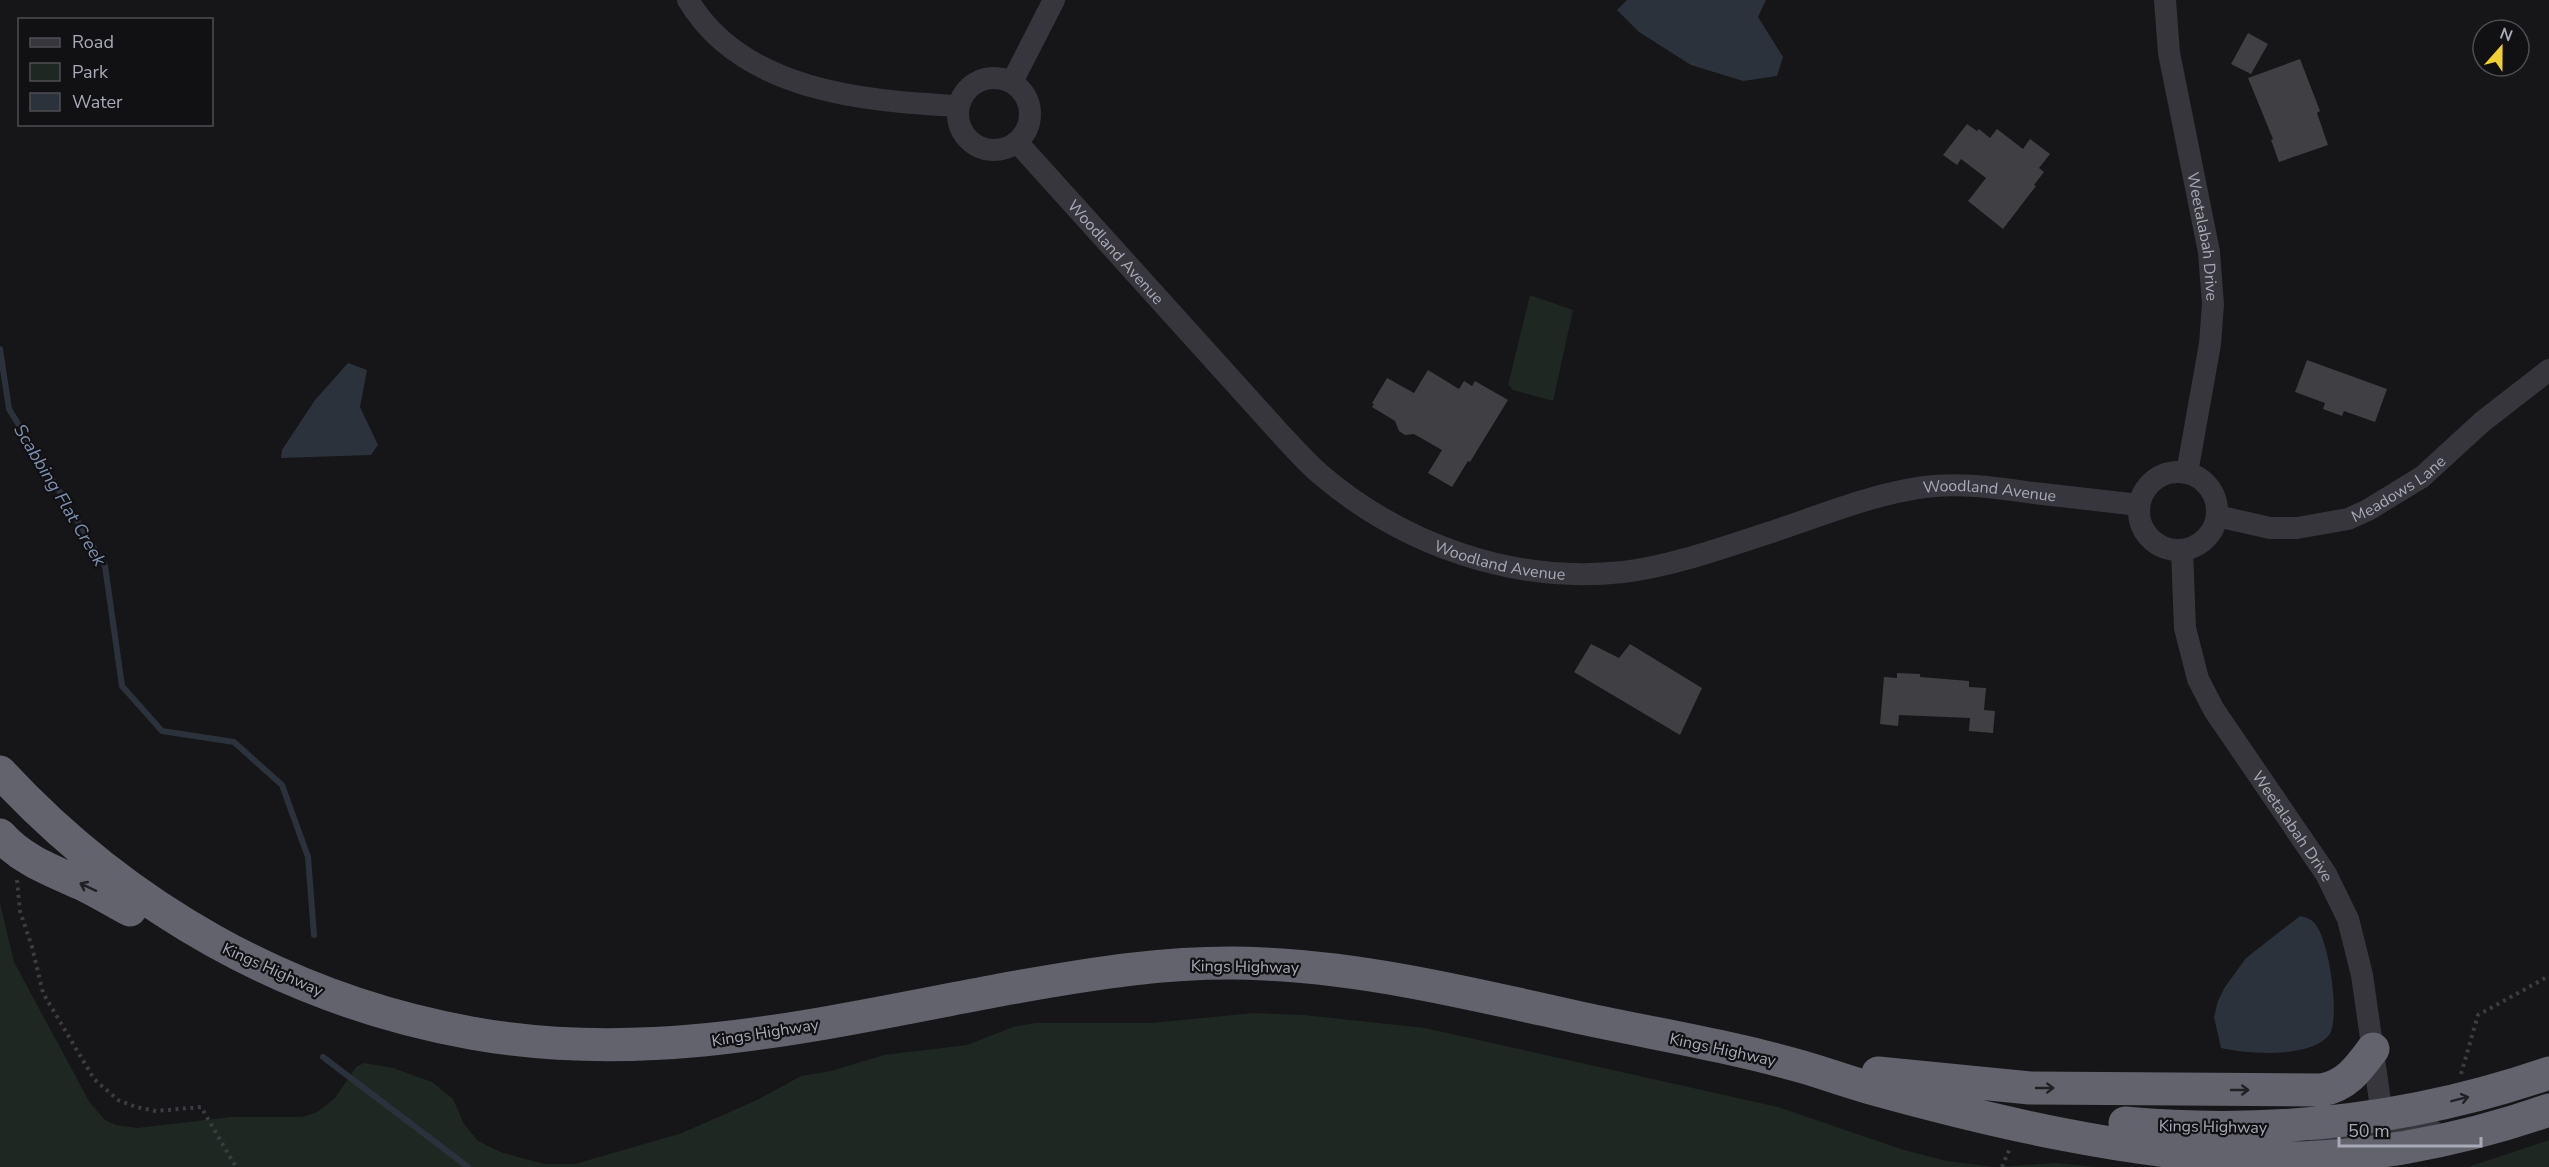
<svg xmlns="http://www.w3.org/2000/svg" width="2549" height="1167" font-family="'Nunito Sans',sans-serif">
<rect width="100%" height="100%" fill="#161517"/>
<path fill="#1f2722" d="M1530,295L1573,310L1553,401L1513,390L1508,385Z
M0,903L14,962L90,1103L105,1120L116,1125L137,1128L231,1117H302L317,1112L335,1098L356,1067L364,1063L393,1068L432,1082L453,1099L464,1124L478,1141L503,1153L545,1164H575L682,1133L757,1100L801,1076L831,1071L884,1055L967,1045L1013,1027L1035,1023H1151L1254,1013L1304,1015L1425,1028L1778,1107L1904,1150L1947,1161L1994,1167L2056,1163L2098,1167H0Z
M2549,1140V1167H2468Z"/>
<path fill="#2c323b" d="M1627,0H1766L1758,17L1783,57L1777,76L1743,81L1691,65L1639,32L1617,10Z
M348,363L367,370L360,407L378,445L371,455L281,458L282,450L315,400Z
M2300,916C2306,917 2312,919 2316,925C2329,942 2340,1014 2330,1034C2311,1059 2249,1054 2221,1048L2214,1017L2218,1001L2225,987L2246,958Z"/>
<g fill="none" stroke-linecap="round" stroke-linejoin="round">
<path stroke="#2c323b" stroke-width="6" d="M0,349L9,409L105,566L122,686L162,731L234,742L282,785L308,857L314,935
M323,1057L468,1167"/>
</g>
<path fill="#403f44" d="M2248,33L2268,44L2251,74L2231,64Z
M2300,59L2320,111L2317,113L2328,145L2279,162L2271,140L2273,139L2248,78Z
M1967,124L1977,131L1979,129L1990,138L1997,129L2023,149L2030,139L2050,154L2039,168L2044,172L2034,185L2036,186L2003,229L1968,201L1986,178L1961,159L1957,165L1943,155Z
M2307,360L2387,389L2375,422L2344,411L2342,416L2323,409L2325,403L2295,392Z
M1428,370L1459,389L1464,381L1472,386L1475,381L1508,400L1470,462L1468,461L1452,487L1428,473L1442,450L1414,434L1405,435L1399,431L1395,421L1372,407L1374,404L1372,403L1387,378L1414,393Z
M1591,644L1619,658L1630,644L1702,688L1680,735L1574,672Z
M1897,673L1920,674V677L1969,681V687L1986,688L1984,710L1995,711L1993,733L1969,731L1970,718L1899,715L1898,726L1880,724L1884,677L1897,678Z"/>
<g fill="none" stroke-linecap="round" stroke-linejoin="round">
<path stroke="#3c3d43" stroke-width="4" stroke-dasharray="3 4.5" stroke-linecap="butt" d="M17,880L20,911L32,947L43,993L94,1079L118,1100L136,1107L156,1111L201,1107L236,1167
M2461,1074L2478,1015L2549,976
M2002,1167L2010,1148"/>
<g stroke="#36363c" stroke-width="22">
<path d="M688,0C742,91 863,101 958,106"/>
<path id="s1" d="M2165,0L2169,53L2209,252L2213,304L2210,344L2187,473"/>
<circle cx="994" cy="114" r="36"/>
<path d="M1012,82L1054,0"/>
<path id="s2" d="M1017,142L1278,431C1292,446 1305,461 1320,474C1403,545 1514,584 1623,572C1671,566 1719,549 1765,534C1818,517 1868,495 1924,487C1960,482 1998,488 2034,493C2069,497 2104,501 2139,505"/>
<circle cx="2178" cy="511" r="39"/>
<path id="s3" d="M2217,516L2270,528H2297L2348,519L2368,510L2422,477L2482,422L2549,370"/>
<path id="s4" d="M2182,550L2185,628L2198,679L2214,710L2326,874L2348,919L2362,975L2382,1115C2398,1131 2411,1134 2433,1131"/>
<path d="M2320,1143C2345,1140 2365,1136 2381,1116"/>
</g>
<path stroke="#62636d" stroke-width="33" d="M0,772C126,908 288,1000 471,1033C653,1066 822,1023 1000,990C1088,974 1176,959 1265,964C1372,969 1477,995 1581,1018C1655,1034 1730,1046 1803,1067C1824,1073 1845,1081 1867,1087C1989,1121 2133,1155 2260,1158C2357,1161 2458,1142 2549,1110
M0,835C23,861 53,871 84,885C100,893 115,902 130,910
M1878,1073L2030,1088L2322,1090C2347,1085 2358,1069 2373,1049
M2125,1123C2269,1136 2413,1120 2549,1073"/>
</g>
<defs><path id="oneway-shaft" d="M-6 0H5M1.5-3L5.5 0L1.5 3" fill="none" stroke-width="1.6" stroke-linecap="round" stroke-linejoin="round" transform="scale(1.5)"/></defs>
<g stroke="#212124">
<use href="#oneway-shaft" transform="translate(88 887) rotate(-155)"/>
<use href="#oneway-shaft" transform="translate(2045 1088)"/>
<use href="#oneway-shaft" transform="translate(2240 1090)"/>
<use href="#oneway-shaft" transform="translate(2460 1099) rotate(-14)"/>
</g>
<g text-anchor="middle" stroke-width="4.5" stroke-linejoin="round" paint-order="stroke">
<g font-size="16" fill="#a7aab7" stroke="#111012">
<text dy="6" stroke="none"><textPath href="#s1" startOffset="240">Weetalabah Drive</textPath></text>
<text dy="6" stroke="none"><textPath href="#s2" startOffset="148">Woodland Avenue</textPath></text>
<text dy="6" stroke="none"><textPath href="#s3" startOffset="192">Meadows Lane</textPath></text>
<text dy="6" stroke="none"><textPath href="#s2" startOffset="1156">Woodland Avenue</textPath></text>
<text dy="6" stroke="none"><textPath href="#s2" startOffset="652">Woodland Avenue</textPath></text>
<text dy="6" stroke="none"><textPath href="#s4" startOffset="306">Weetalabah Drive</textPath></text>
<text transform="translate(1245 966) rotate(1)" y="6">Kings Highway</text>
<text transform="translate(273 969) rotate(24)" y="6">Kings Highway</text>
<text transform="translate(765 1032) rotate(-9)" y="6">Kings Highway</text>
<text transform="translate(1723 1049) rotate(12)" y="6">Kings Highway</text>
<text transform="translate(2213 1126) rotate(1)" y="6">Kings Highway</text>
</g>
<g font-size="18" font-style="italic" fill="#7f91b2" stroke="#111012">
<text transform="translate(60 495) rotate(59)" y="6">Scabbing Flat Creek</text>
</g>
</g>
<rect x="18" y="18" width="195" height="108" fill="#111012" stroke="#4d4e54" stroke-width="1.5"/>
<rect x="30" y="38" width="30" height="9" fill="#36363c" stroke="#4d4e54" stroke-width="1.5"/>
<text x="72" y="48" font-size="18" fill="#a7aab7">Road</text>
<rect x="30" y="63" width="30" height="18" fill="#1f2722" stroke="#4d4e54" stroke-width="1.5"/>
<text x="72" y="78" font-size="18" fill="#a7aab7">Park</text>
<rect x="30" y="93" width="30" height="18" fill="#2c323b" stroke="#4d4e54" stroke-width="1.5"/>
<text x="72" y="108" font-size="18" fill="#a7aab7">Water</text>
<g transform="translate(2501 48) rotate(21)"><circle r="28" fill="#111012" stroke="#4d4e54" stroke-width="1.5"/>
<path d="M0-4.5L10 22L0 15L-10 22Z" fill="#f0d134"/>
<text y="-9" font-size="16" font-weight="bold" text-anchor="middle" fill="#a7aab7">N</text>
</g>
<path d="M2339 1137v9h142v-9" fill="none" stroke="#a7aab7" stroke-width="3"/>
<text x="2348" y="1137" font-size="18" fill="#a7aab7" stroke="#111012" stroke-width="4.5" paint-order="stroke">50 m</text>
</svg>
